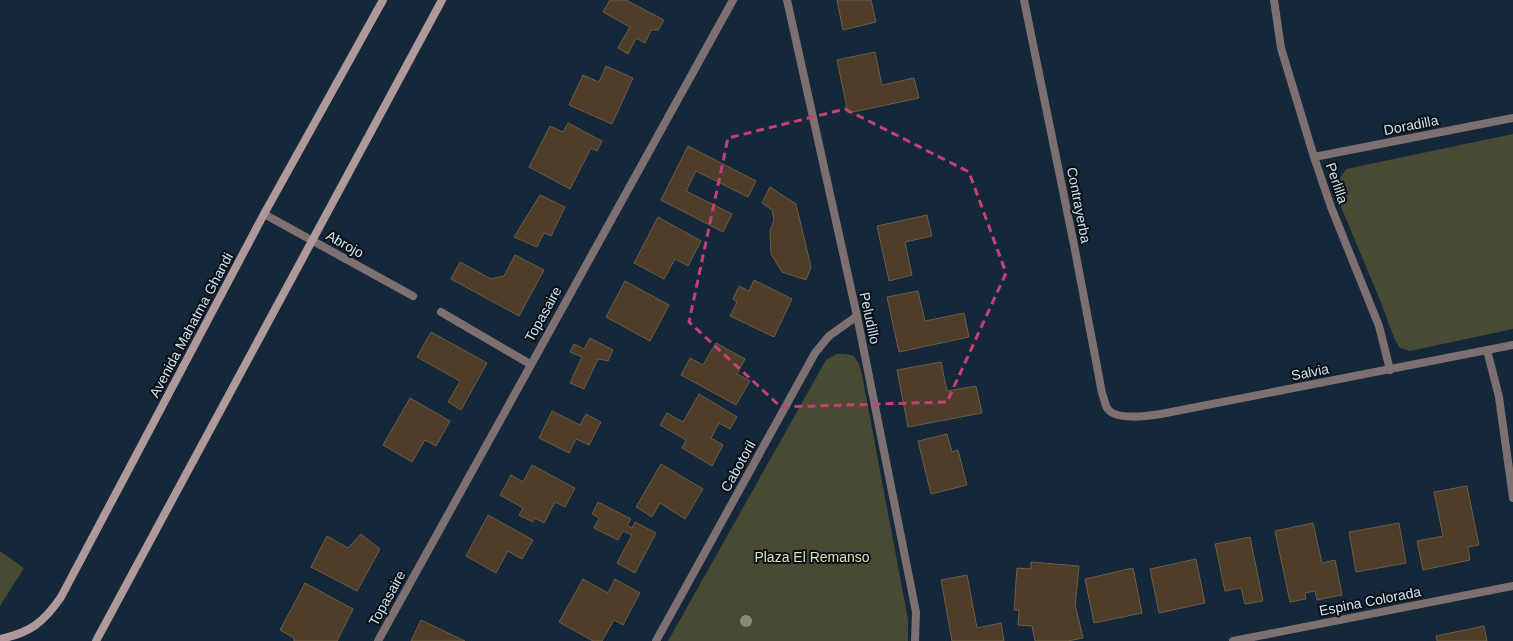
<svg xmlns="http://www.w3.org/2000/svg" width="1513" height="641" font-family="Arial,sans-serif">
<rect width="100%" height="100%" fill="#142839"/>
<path fill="#494a33" d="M1513,134V329L1410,351L1400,348L1395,340L1380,300L1341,207L1336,184L1346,169Z
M836,354H845L854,356L859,364L862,375L908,619V641H668L826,360Z
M0,551L24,568L0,606Z"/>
<path fill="#4e3d28" stroke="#6e5c46" d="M610,0H626L664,20L658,30H651L645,43L636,38L628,54L618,48L630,27L603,12Z
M837,0H871L876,22L843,30Z
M875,52L882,85L914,78L919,98L848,113L837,60Z
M606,66L633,78L612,124L569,105L583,75L599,82Z
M568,123L602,141L597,151L591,148L570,189L529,167L550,126L563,132Z
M688,146L756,181L748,197L696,171L686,191L732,214L723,232L661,200Z
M770,187L796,204L811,267L806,280L782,272L771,254L770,231L774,220L772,210L762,203Z
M540,195L565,207L551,236L544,233L537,247L514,237Z
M927,215L932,236L905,242L912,275L889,281L877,226Z
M658,217L701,241L688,266L675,259L664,279L634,263Z
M515,255L544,270L519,316L451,279L460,262L491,279L504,276Z
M754,280L792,299L774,337L730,316L737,302L733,299L739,286L749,291Z
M625,281L669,305L650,341L606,317Z
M918,291L925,321L964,313L969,337L899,352L887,297Z
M431,332L487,363L461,410L448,402L460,381L417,357Z
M590,338L613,350L608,361L598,359L584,389L570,383L582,357L570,352L574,344L584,349Z
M716,343L745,359L737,374L750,381L736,405L681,375L690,358L703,365Z
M941,362L947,391L976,386L982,413L908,427L897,370Z
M699,394L737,417L730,429L719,423L711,438L723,445L712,466L682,448L686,440L660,425L667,413L683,422Z
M410,398L450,421L436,446L425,440L412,462L383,445Z
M552,411L580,425L586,414L601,422L589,445L576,439L569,453L539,438Z
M947,434L952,452L958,450L967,485L931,494L918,441Z
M661,464L703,489L685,519L660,503L652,517L636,507Z
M532,465L575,488L565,507L555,502L544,523L535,518L533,522L519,515L523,508L500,495L511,475L523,482Z
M1467,486L1479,545L1468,547L1470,560L1423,570L1417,541L1443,536L1434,492Z
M598,502L631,519L627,525L632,528L635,522L656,533L635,573L617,563L632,535L623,531L618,540L594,528L599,518L592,514Z
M488,515L533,540L522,559L508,551L496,573L466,556Z
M1313,523L1322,563L1335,560L1342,595L1317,600L1315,591L1305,593L1306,599L1290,602L1275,531Z
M1399,523L1406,563L1356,572L1349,532Z
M361,534L380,549L357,591L311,567L327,536L348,548Z
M1250,537L1263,601L1245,604L1241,588L1225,591L1215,544Z
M1196,559L1205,603L1159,613L1150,569Z
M1031,562L1079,566L1075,608H1076L1083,638L1068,641H1035L1032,626L1018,625L1019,610H1014L1017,568L1031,569Z
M1133,568L1142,613L1094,623L1085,579Z
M967,575L977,628L1001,623L1004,641H952L941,580Z
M583,579L608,593L615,579L640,593L623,625L614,620L602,641H593L559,622Z
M305,583L353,609L337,641H294V638L280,630Z
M421,620L465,641H411Z
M1484,626L1487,641H1437L1436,636Z"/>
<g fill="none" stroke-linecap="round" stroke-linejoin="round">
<path stroke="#7e6f70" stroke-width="8" d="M787,0L857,316L916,612L915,641
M1024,0L1074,245L1102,393C1104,398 1105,404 1107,408C1115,421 1148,416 1161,414L1513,345
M1274,0L1281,48L1314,157L1331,207L1379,326L1390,370
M1314,157L1513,118
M264,214L413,296
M441,312L530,364
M1487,350L1499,397L1513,498
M378,641L733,0
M656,641L815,353L829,336L857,316
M1233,641L1513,586"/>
<path stroke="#b0999a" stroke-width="8" d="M0,639C30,633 44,622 61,597L264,214L383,0
M96,641L442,0"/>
</g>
<circle fill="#838e77" cx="746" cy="621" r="6"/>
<path fill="none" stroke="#c64078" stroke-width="3" stroke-dasharray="8 5" stroke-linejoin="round" d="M845,109L969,172L1006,273L947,402L781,407L689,322L728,138Z"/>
<g text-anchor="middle" stroke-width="4" stroke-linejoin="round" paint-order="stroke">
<g font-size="14" fill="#d4e0eb" stroke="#081018">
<text transform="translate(1411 125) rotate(-11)" y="5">Doradilla</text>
<text transform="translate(1337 183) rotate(71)" y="5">Perlilla</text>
<text transform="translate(1079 205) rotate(79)" y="5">Contrayerba</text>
<text transform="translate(345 244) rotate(29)" y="5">Abrojo</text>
<text transform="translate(543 314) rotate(-61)" y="5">Topasaire</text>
<text transform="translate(870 318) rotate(78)" y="5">Peludillo</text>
<text transform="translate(191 325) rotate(-62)" y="5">Avenida Mahatma Ghandi</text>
<text transform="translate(1310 372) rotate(-11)" y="5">Salvia</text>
<text transform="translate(738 466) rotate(-61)" y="5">Cabotoril</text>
<text transform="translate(387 598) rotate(-61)" y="5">Topasaire</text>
<text transform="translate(1370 601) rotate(-11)" y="5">Espina Colorada</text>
</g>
<g font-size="14" fill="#dee1aa" stroke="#081018">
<text x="812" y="562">Plaza El Remanso</text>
</g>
</g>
</svg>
